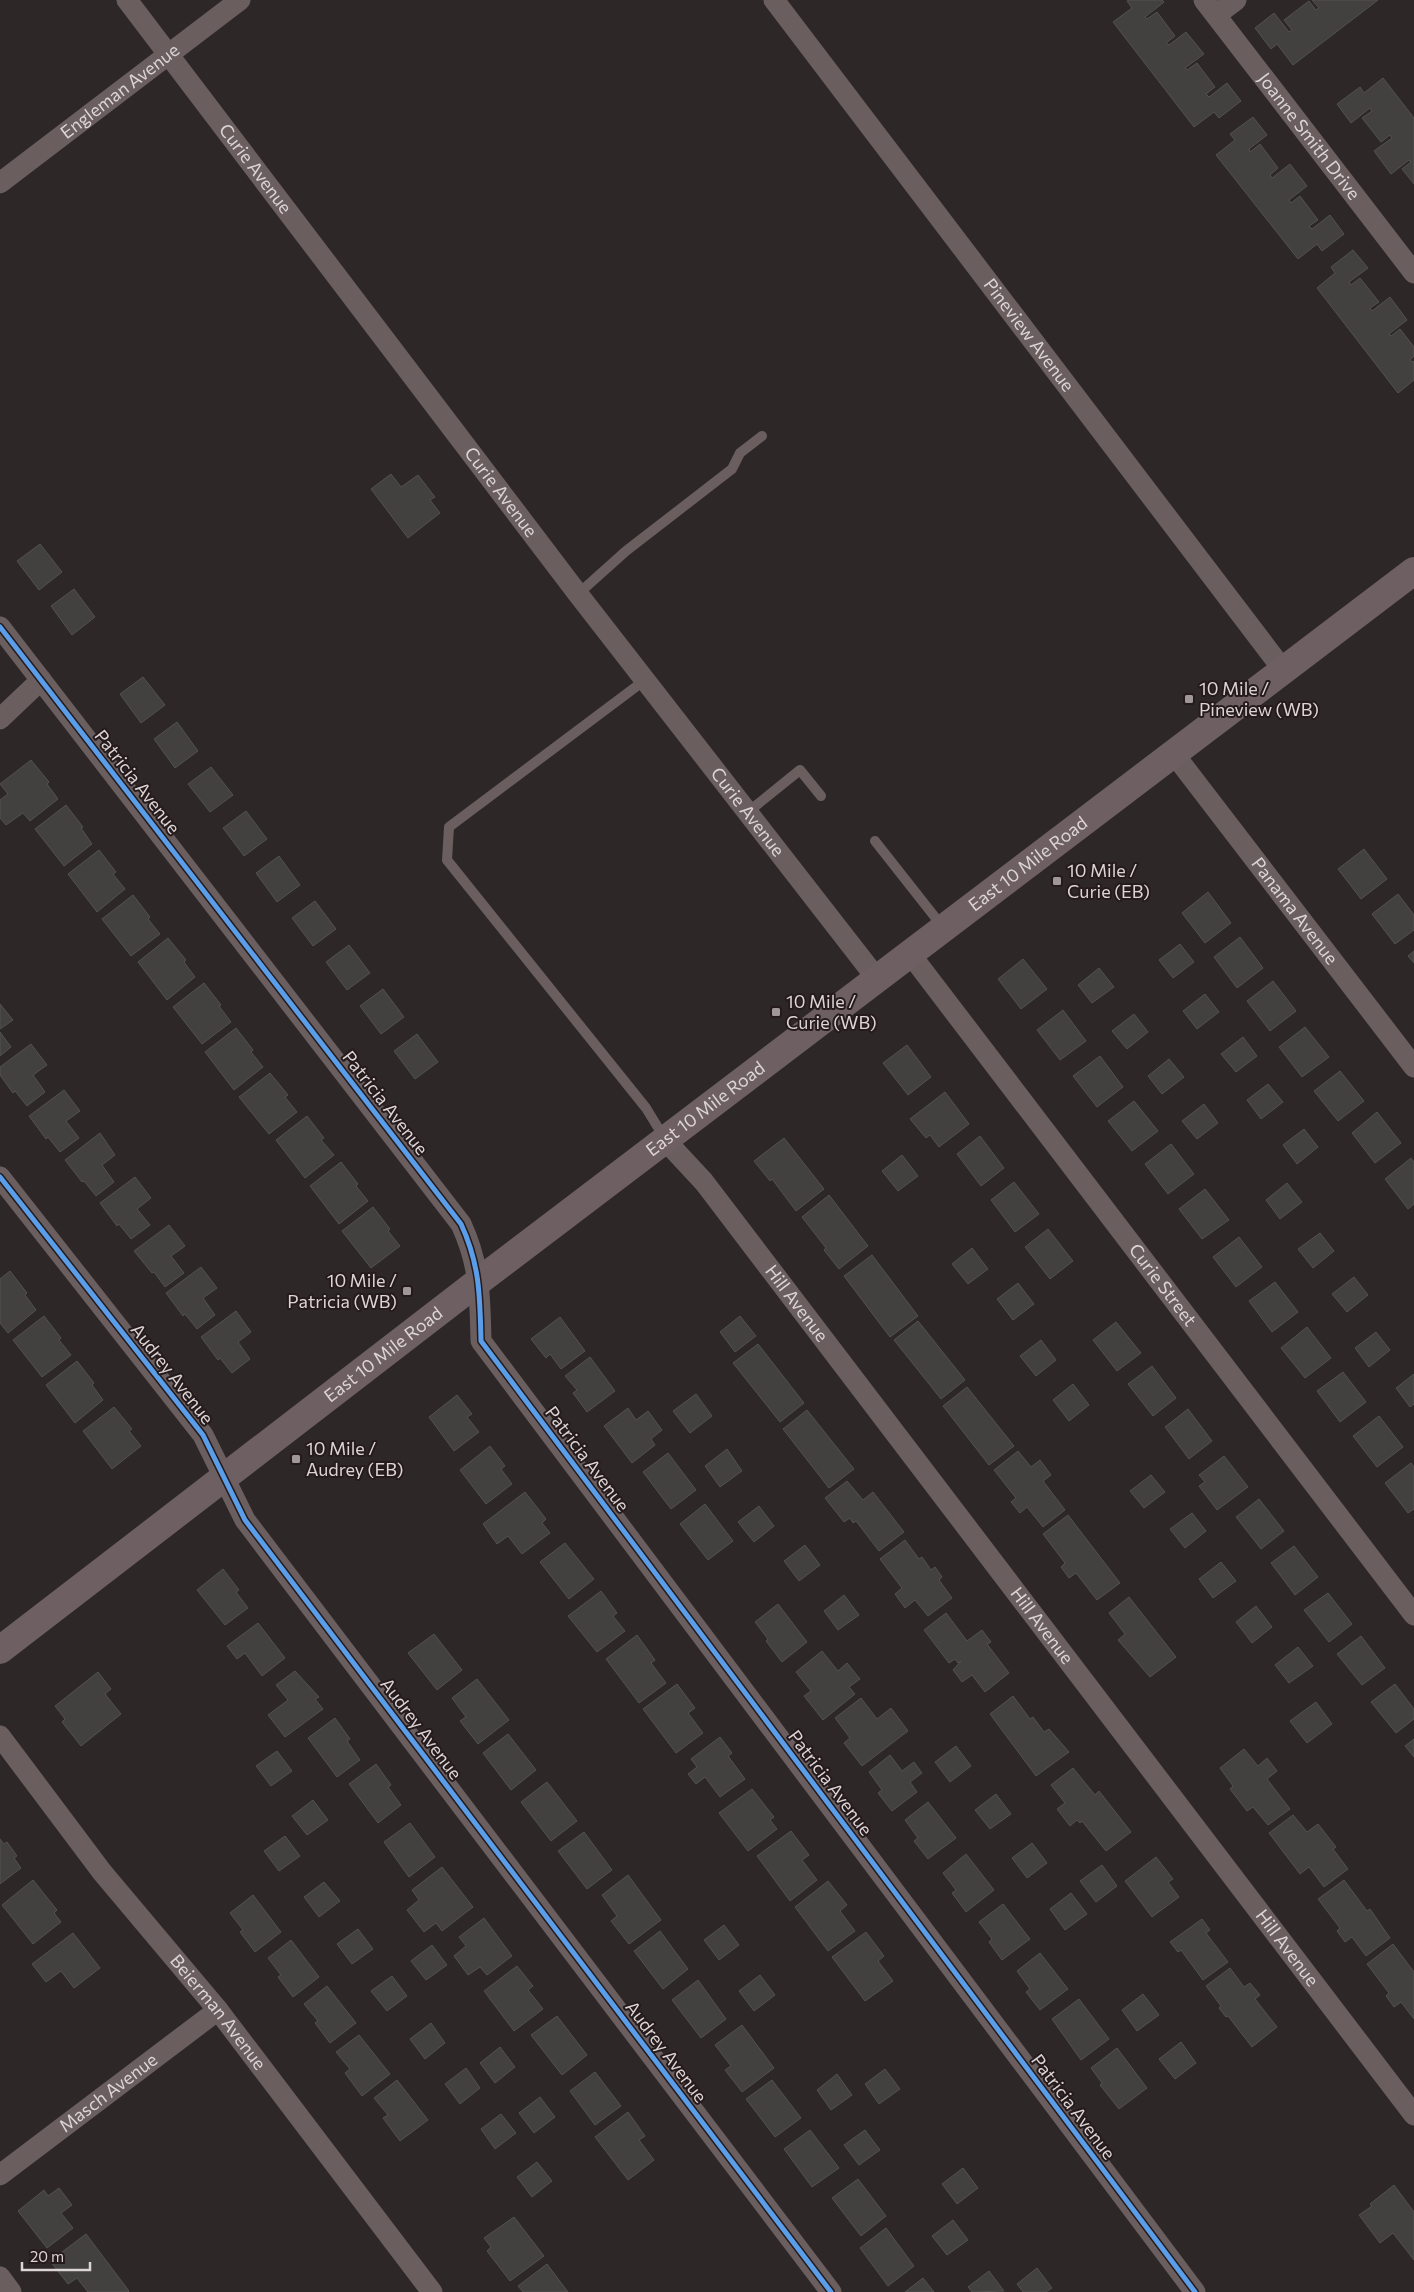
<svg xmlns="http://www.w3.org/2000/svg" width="1414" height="2292" font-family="Commissioner,sans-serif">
<rect width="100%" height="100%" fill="#2d2727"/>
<path fill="#424140" stroke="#535251" d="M1129,0H1162L1164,2L1145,17L1147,19L1157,12L1175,36L1166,43L1169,45L1186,32L1204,54L1185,68L1187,70L1197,63L1215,87L1206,94L1209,97L1227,83L1241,101L1219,118L1214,112L1194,127L1113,22L1132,8L1127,1Z
M1312,0H1378L1293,65L1277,44L1271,49L1255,28L1274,13L1289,32L1292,30L1284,20L1309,1L1316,10L1319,8Z
M1383,78L1414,118V184L1402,169L1411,162L1409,160L1391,174L1374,151L1392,138L1390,135L1381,142L1362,118L1372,111L1370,108L1351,123L1337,104L1360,87L1364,93Z
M1253,117L1267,135L1249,149L1250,152L1260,144L1278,168L1270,175L1272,178L1290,164L1307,186L1289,200L1291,203L1300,196L1318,220L1309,226L1312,229L1330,215L1344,234L1322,251L1317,244L1298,259L1216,155L1235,140L1230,134Z
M1353,250L1368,268L1349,282L1351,285L1360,278L1379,302L1370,308L1372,311L1390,297L1407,320L1389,334L1391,336L1400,329L1414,347V356L1410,360L1412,362L1414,361V380L1398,393L1317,288L1335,273L1331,267Z
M391,474L401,487L418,475L435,497L430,500L440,513L408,538L371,489Z
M40,544L62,572L39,590L17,561Z
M74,589L95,617L72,635L51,606Z
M143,677L165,705L141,723L120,694Z
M177,722L198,751L175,768L154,739Z
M31,760L49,782L47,784L58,799L30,821L23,813L6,825L0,818V800L8,794L0,784Z
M211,767L233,795L210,812L188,784Z
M66,805L83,827L81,828L92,844L64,866L35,829Z
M246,811L267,839L244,856L223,828Z
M1364,849L1387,879L1361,899L1338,869Z
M99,850L116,872L113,874L125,889L97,912L68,874Z
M279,856L300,885L277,902L256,873Z
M1208,892L1231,923L1205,943L1182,913Z
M1398,894L1414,915V930L1395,944L1372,914Z
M133,895L150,917L148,919L160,934L131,956L102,919Z
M315,901L336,929L313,946L292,918Z
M1240,937L1263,968L1237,988L1214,957Z
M168,938L186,960L184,962L195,977L167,1000L138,962Z
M1180,944L1194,962L1173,978L1159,960Z
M349,945L370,973L347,990L326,962Z
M1414,951V963L1408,956Z
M1023,959L1047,989L1021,1009L998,979Z
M1099,968L1114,987L1092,1003L1078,985Z
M1273,981L1296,1011L1270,1031L1247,1001Z
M204,983L221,1005L219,1006L231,1022L202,1044L173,1007Z
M383,989L404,1017L381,1034L360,1006Z
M1205,994L1219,1012L1197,1029L1183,1011Z
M0,1004L13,1020L0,1029Z
M1063,1010L1086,1041L1060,1060L1037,1030Z
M1134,1014L1148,1032L1127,1049L1112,1031Z
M1305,1027L1329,1057L1302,1077L1279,1047Z
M236,1028L253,1050L251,1052L263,1067L234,1090L205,1052Z
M0,1032L11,1047L0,1056Z
M417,1034L438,1062L415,1079L394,1051Z
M1243,1037L1257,1056L1236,1072L1221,1054Z
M31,1044L47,1065L33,1075L45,1092L27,1106L15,1091L13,1093L0,1075V1067Z
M907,1045L931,1077L908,1095L883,1063Z
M1100,1056L1123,1087L1097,1107L1073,1076Z
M1169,1059L1184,1077L1162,1094L1148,1076Z
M1340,1071L1364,1101L1338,1121L1314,1091Z
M270,1073L288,1095L285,1097L297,1112L269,1134L239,1097Z
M1268,1084L1283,1102L1261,1119L1247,1100Z
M64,1090L80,1111L66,1121L79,1138L60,1152L48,1137L46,1139L29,1116Z
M945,1092L969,1124L939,1147L930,1135L926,1138L910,1119Z
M1134,1101L1158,1131L1132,1151L1108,1121Z
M1204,1104L1218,1123L1197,1139L1182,1121Z
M1377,1112L1401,1143L1375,1163L1352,1133Z
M307,1116L324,1138L321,1140L334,1155L305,1178L276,1140Z
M1304,1129L1318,1147L1297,1164L1283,1145Z
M100,1133L115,1155L102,1165L114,1182L96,1196L84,1181L82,1182L65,1160Z
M980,1136L1004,1168L981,1186L957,1154Z
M784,1138L824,1189L796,1211L772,1179L770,1181L754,1161Z
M1171,1144L1194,1174L1168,1194L1145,1164Z
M902,1155L918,1176L898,1191L882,1171Z
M1411,1158L1414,1162V1204L1408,1209L1385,1179Z
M341,1162L358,1184L356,1186L368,1201L339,1224L310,1186Z
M135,1177L151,1198L137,1209L150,1225L131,1239L119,1224L117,1226L100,1203Z
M1014,1182L1039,1214L1015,1232L991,1200Z
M1287,1183L1302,1202L1280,1219L1266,1200Z
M1205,1189L1229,1220L1202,1239L1179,1209Z
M829,1195L868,1246L839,1269L824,1250L826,1248L802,1217Z
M373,1207L390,1229L388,1231L400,1246L371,1268L342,1231Z
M169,1225L185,1246L171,1256L184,1273L165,1287L154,1272L152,1273L134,1251Z
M1048,1229L1073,1261L1050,1279L1025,1247Z
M1320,1233L1334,1251L1313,1268L1298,1249Z
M1239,1237L1262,1267L1236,1287L1213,1257Z
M972,1248L988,1269L968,1284L952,1264Z
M872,1255L918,1316L890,1337L844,1276Z
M201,1267L217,1288L203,1298L215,1315L197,1329L185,1314L183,1316L166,1293Z
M10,1271L27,1293L25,1295L36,1310L8,1333L0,1323V1279Z
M1354,1277L1368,1295L1347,1312L1332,1294Z
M1275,1282L1298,1312L1272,1332L1249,1301Z
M1018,1283L1034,1304L1013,1320L997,1299Z
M236,1311L251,1332L238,1342L250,1359L232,1373L220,1358L218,1360L201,1337Z
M44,1316L61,1338L59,1340L71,1355L42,1377L13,1340Z
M740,1316L756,1336L735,1352L720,1332Z
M560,1317L585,1351L561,1369L550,1354L546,1358L531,1339Z
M918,1321L965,1380L941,1399L894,1340Z
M1116,1322L1141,1353L1117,1371L1093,1340Z
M1307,1327L1331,1358L1305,1378L1281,1348Z
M1376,1332L1390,1350L1369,1367L1355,1348Z
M1041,1340L1056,1360L1036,1376L1020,1356Z
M758,1344L804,1403L780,1422L733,1363Z
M590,1357L615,1391L587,1412L573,1393L577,1390L565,1376Z
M77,1361L94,1383L92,1385L103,1400L75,1423L46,1385Z
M1152,1366L1176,1398L1153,1416L1128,1384Z
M1343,1372L1366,1402L1340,1422L1317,1391Z
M1414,1374V1404L1410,1407L1396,1388Z
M1073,1384L1089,1405L1069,1421L1053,1400Z
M967,1387L1014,1446L989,1465L943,1406Z
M696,1394L712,1416L690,1433L673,1411Z
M457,1395L472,1414L467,1417L479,1432L454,1451L429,1417Z
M114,1407L132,1429L129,1431L141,1446L112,1469L83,1431Z
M628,1408L636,1420L648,1411L662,1430L651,1439L655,1445L632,1463L604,1426Z
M1188,1409L1212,1441L1189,1459L1165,1427Z
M807,1410L854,1469L829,1488L783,1429Z
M1379,1416L1403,1447L1377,1467L1353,1436Z
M490,1446L505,1466L501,1469L512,1484L486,1504L460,1470Z
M727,1449L742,1471L720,1487L705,1466Z
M1018,1451L1031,1467L1040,1460L1051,1475L1043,1481L1065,1510L1043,1527L1027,1507L1020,1513L1011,1502L1016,1498L994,1470Z
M668,1453L696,1490L671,1509L643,1472Z
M1224,1456L1248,1487L1217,1510L1199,1486L1205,1482L1199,1475Z
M1411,1463L1414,1467V1509L1408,1513L1385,1483Z
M1151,1475L1165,1492L1144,1508L1130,1491Z
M847,1481L863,1500L873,1492L904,1532L879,1551L856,1521L853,1523L850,1518L844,1522L825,1498Z
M525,1492L546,1519L542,1523L550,1533L522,1554L508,1536L497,1544L483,1524Z
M1259,1499L1284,1531L1261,1549L1236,1517Z
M705,1504L733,1541L708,1560L680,1524Z
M759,1506L774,1526L754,1542L738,1522Z
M1192,1513L1206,1531L1185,1548L1170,1529Z
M1068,1515L1120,1583L1097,1600L1076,1573L1069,1578L1061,1567L1065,1563L1043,1534Z
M905,1540L919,1559L922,1557L931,1570L935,1567L942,1577L939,1580L952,1598L928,1616L915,1600L905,1608L895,1594L902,1588L880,1559Z
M565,1543L594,1579L569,1599L540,1562Z
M805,1545L820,1565L799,1581L784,1561Z
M1294,1546L1318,1577L1295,1595L1271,1563Z
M1221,1562L1236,1581L1213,1598L1199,1579Z
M223,1569L239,1590L236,1592L248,1608L225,1625L197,1590Z
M601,1591L617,1613L613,1616L625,1631L597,1652L568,1616Z
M1328,1593L1352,1624L1329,1642L1304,1610Z
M844,1595L859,1615L838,1630L824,1611Z
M1129,1597L1176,1657L1150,1677L1118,1640L1125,1634L1109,1613Z
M778,1604L807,1642L782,1662L766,1641L768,1639L755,1622Z
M1256,1606L1272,1627L1252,1643L1236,1622Z
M946,1613L967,1641L982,1630L991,1642L987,1644L1009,1673L985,1692L972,1675L962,1682L953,1670L961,1661L958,1663L955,1659L949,1663L924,1630Z
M258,1623L285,1658L262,1676L245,1653L237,1659L227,1646Z
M434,1634L462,1670L437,1690L408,1653Z
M637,1635L655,1660L651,1663L666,1683L639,1703L606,1659Z
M1361,1636L1385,1668L1362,1685L1337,1654Z
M1298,1647L1313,1666L1289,1683L1275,1665Z
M822,1651L838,1671L847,1663L860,1679L849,1687L855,1694L823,1720L804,1696L811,1691L796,1672Z
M295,1671L319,1697L315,1699L323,1709L285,1737L268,1715L288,1700L276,1685Z
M98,1672L111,1689L105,1694L121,1714L81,1746L62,1722L65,1719L55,1706Z
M477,1679L509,1720L478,1744L460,1721L466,1717L452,1698Z
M677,1684L695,1708L688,1713L703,1733L676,1753L643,1709Z
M1395,1684L1414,1709V1719L1396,1733L1371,1702Z
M1013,1696L1030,1719L1033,1717L1044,1732L1049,1729L1069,1752L1036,1776L990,1714Z
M861,1698L877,1719L891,1708L908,1731L862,1766L844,1743L850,1738L835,1718Z
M1316,1702L1332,1724L1307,1743L1290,1721Z
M335,1718L350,1739L347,1741L360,1760L337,1777L308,1738Z
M508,1734L536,1770L511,1790L483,1753Z
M720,1737L732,1753L728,1756L745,1779L720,1797L705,1777L696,1784L688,1774L697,1767L691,1759Z
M1414,1739V1757L1405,1746Z
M956,1746L971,1766L950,1782L935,1762Z
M1244,1749L1258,1766L1267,1758L1277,1771L1267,1779L1290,1809L1268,1825L1253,1807L1247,1811L1230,1789L1233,1786L1220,1768Z
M277,1751L292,1771L271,1786L256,1766Z
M890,1755L902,1771L914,1762L922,1773L910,1782L917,1792L892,1811L878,1793L882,1790L869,1772Z
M376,1764L391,1785L388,1787L401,1805L378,1823L349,1784Z
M1073,1768L1095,1795L1099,1791L1131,1832L1106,1851L1082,1821L1080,1823L1077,1820L1070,1826L1057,1809L1065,1803L1051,1785Z
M547,1782L577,1821L551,1841L521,1802Z
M752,1789L774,1817L770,1820L777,1829L748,1851L719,1813Z
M996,1794L1011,1814L990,1829L975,1810Z
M313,1800L328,1820L307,1835L292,1816Z
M928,1802L956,1838L928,1859L914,1841L918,1838L905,1820Z
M1293,1815L1307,1832L1318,1824L1336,1847L1333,1849L1348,1869L1324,1887L1309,1867L1300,1874L1269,1833Z
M410,1823L435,1857L409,1877L384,1842Z
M791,1831L809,1855L802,1860L817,1880L790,1901L757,1856Z
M584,1832L612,1870L587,1889L558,1851Z
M285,1836L300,1856L279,1871L264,1851Z
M0,1839L4,1844L7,1842L17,1856L14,1858L21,1868L0,1884Z
M1032,1843L1047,1863L1027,1878L1012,1858Z
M966,1854L994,1890L966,1912L952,1893L956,1890L943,1873Z
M1156,1857L1173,1879L1168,1882L1179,1897L1152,1917L1125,1881Z
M1102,1865L1117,1886L1096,1902L1080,1881Z
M442,1867L473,1907L442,1931L436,1923L424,1932L407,1910L419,1900L412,1890Z
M628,1875L661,1920L629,1944L611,1921L617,1916L602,1895Z
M33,1880L57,1910L54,1913L61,1922L33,1944L2,1905Z
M1344,1880L1367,1911L1370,1909L1390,1938L1366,1956L1352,1937L1345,1942L1337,1931L1340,1928L1318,1899Z
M828,1881L847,1905L840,1911L855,1931L828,1951L795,1907Z
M324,1882L340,1901L319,1917L304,1897Z
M1071,1893L1087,1914L1065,1930L1050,1909Z
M253,1895L281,1932L255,1952L240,1932L243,1930L230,1913Z
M1003,1904L1030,1939L1002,1960L989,1942L992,1939L979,1922Z
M484,1918L512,1956L487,1975L480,1967L468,1975L454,1956L466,1946L459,1937Z
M1202,1919L1210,1930L1206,1933L1228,1962L1203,1980L1181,1950L1178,1952L1170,1942Z
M724,1925L739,1945L719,1960L704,1940Z
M358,1929L373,1949L352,1964L337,1944Z
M660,1931L688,1969L663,1989L634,1951Z
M866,1932L884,1956L878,1961L893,1981L865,2001L832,1957Z
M73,1933L100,1968L74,1988L61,1971L46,1982L32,1964Z
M291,1940L319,1977L293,1997L278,1977L281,1975L268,1958Z
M1393,1944L1414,1972V2019L1401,2002L1394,2007L1386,1996L1389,1993L1367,1964Z
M432,1945L447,1965L426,1980L411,1961Z
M1040,1953L1068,1989L1040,2010L1026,1992L1030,1989L1017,1971Z
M517,1966L533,1986L528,1990L543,2009L514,2031L484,1991Z
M1230,1968L1244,1987L1250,1983L1260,1995L1255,1999L1277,2027L1252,2047L1228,2016L1226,2017L1219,2008L1221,2006L1206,1986Z
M760,1975L775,1995L754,2011L739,1991Z
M392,1976L407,1996L387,2011L371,1991Z
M698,1980L726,2019L701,2038L672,2000Z
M327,1986L356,2023L330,2043L315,2023L318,2021L304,2004Z
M1143,1994L1159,2015L1137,2031L1122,2010Z
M1079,1999L1109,2039L1081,2060L1052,2019Z
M557,2016L587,2055L562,2075L531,2035Z
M431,2023L445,2043L425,2059L410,2039Z
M742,2025L774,2068L742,2092L725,2070L731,2066L715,2045Z
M359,2035L390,2074L362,2096L345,2073L350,2069L336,2052Z
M1181,2042L1196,2063L1175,2079L1159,2059Z
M500,2047L515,2067L495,2083L480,2063Z
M1117,2048L1147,2088L1119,2109L1100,2085L1102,2083L1091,2068Z
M466,2068L480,2088L460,2104L445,2084Z
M885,2069L900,2089L879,2104L865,2084Z
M595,2072L621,2106L595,2125L570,2091Z
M837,2074L852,2095L831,2110L817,2090Z
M397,2080L428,2120L400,2141L383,2118L388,2115L374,2098Z
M772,2080L801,2118L775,2137L746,2099Z
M540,2097L555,2117L534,2133L519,2113Z
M628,2112L645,2136L639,2140L654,2160L628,2180L595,2137Z
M501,2114L516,2133L495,2149L481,2129Z
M810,2130L839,2168L812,2187L784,2149Z
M865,2130L880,2150L859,2165L844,2145Z
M537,2162L552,2181L532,2197L517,2177Z
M963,2168L978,2188L957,2204L942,2184Z
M858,2179L886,2216L861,2236L832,2198Z
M1394,2185L1414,2212V2260L1393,2233L1380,2243L1359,2215L1372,2206L1370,2204Z
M59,2188L72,2205L61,2213L73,2228L47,2248L18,2211L44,2190L48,2196Z
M514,2217L544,2256L510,2281L487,2251L491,2247L484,2238Z
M953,2220L968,2240L947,2255L932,2236Z
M886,2228L914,2266L888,2286L860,2248Z
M86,2234L129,2291L128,2292H88L77,2278L68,2284L50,2261Z
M547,2264L568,2292H523L518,2286Z
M1037,2268L1052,2288L1046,2292H1023L1017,2284Z
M989,2271L1004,2291L972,2292L968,2287Z
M923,2278L934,2292H905Z"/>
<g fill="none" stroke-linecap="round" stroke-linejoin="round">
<path stroke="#6a5e5f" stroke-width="10" d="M578,594L626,551L732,469L740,453L762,436
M645,680L449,827L447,860L646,1108L665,1139
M748,812L800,770L821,796
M875,841L942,926"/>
<g stroke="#6a5e5f" stroke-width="21">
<path id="s1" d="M127,0L578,594L878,980"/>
<path id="s2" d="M774,0L1284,671"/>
<path id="s3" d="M1204,0L1414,273"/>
<path d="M1216,15L1236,0"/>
<path id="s4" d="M0,183L240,0"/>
<path d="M0,627L461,1224C480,1265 480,1297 481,1341L1195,2292"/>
<path d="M0,719L41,680"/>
<path id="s5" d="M1174,754L1414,1067"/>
<path id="s6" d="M911,955L1414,1615"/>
<path id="s7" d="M665,1140L704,1182L1414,2115"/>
<path d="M0,1177L203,1435L245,1520L831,2292"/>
<path id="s8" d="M0,1736L102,1872L218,2010L432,2292"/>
<path id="s9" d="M0,2175L218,2010"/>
<path d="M0,2277L11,2292"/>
</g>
<path stroke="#6e6062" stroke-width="28" id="s10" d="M0,1650L479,1281L1414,571"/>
<g stroke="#261b1c" stroke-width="8">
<path id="cycleway" d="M0,627L461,1224C480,1265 480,1297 481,1341L1195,2292
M0,1177L203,1435L245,1520L831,2292"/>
</g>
<use href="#cycleway" stroke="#5a9eea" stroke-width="5"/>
</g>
<g fill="#9f9798" stroke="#261b1c" stroke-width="2">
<rect x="1184" y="694" width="10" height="10" rx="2.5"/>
<rect x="1052" y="876" width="10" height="10" rx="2.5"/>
<rect x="771" y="1007" width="10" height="10" rx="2.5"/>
<rect x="402" y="1286" width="10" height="10" rx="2.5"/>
<rect x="291" y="1454" width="10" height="10" rx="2.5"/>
</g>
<g text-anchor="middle" stroke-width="4" stroke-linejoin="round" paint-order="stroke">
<g font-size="18" fill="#dcd4d5" stroke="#261b1c">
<text dy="6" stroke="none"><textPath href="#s4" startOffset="151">Engleman Avenue</textPath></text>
<text dy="6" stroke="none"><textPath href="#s3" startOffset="172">Joanne Smith Drive</textPath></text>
<text dy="6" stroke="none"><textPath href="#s1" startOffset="212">Curie Avenue</textPath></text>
<text dy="6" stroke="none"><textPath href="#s2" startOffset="421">Pineview Avenue</textPath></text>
<text dy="6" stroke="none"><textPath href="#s1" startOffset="618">Curie Avenue</textPath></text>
<text transform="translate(137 782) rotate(52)" y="6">Patricia Avenue</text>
<text dy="6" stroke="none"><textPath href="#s1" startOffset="1022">Curie Avenue</textPath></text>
<text dy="6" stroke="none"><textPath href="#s10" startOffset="1294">East 10 Mile Road</textPath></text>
<text dy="6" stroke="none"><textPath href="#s5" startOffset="198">Panama Avenue</textPath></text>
<text transform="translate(385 1103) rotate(52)" y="6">Patricia Avenue</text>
<text dy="6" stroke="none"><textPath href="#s10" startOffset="889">East 10 Mile Road</textPath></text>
<text dy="6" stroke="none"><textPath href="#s6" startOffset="415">Curie Street</textPath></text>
<text dy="6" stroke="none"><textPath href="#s7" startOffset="210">Hill Avenue</textPath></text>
<text dy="6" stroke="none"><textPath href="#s10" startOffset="484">East 10 Mile Road</textPath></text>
<text transform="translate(172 1374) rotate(52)" y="6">Audrey Avenue</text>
<text transform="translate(587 1459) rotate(53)" y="6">Patricia Avenue</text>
<text dy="6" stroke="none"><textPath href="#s7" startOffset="615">Hill Avenue</textPath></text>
<text transform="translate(421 1729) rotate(53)" y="6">Audrey Avenue</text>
<text transform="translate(830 1783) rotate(53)" y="6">Patricia Avenue</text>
<text dy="6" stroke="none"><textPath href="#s7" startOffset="1020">Hill Avenue</textPath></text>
<text dy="6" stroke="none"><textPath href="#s8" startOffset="352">Beierman Avenue</textPath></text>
<text transform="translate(666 2052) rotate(53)" y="6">Audrey Avenue</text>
<text dy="6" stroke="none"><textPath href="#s9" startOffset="136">Masch Avenue</textPath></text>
<text transform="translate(1073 2107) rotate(53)" y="6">Patricia Avenue</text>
</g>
<g font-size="18" fill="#dcd4d5" stroke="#261b1c" text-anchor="start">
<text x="1199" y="695">10 Mile /<tspan x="1199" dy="21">Pineview (WB)</tspan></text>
<text x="1067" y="877">10 Mile /<tspan x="1067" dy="21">Curie (EB)</tspan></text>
<text x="786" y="1008">10 Mile /<tspan x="786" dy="21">Curie (WB)</tspan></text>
<text x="397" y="1287" text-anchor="end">10 Mile /<tspan x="397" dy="21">Patricia (WB)</tspan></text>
<text x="306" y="1455">10 Mile /<tspan x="306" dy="21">Audrey (EB)</tspan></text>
</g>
</g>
<path d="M22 2262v8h68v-8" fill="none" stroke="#dcd4d5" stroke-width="2.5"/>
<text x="30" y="2262" font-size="15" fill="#dcd4d5" stroke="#261b1c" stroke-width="4" paint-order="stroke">20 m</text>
</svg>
